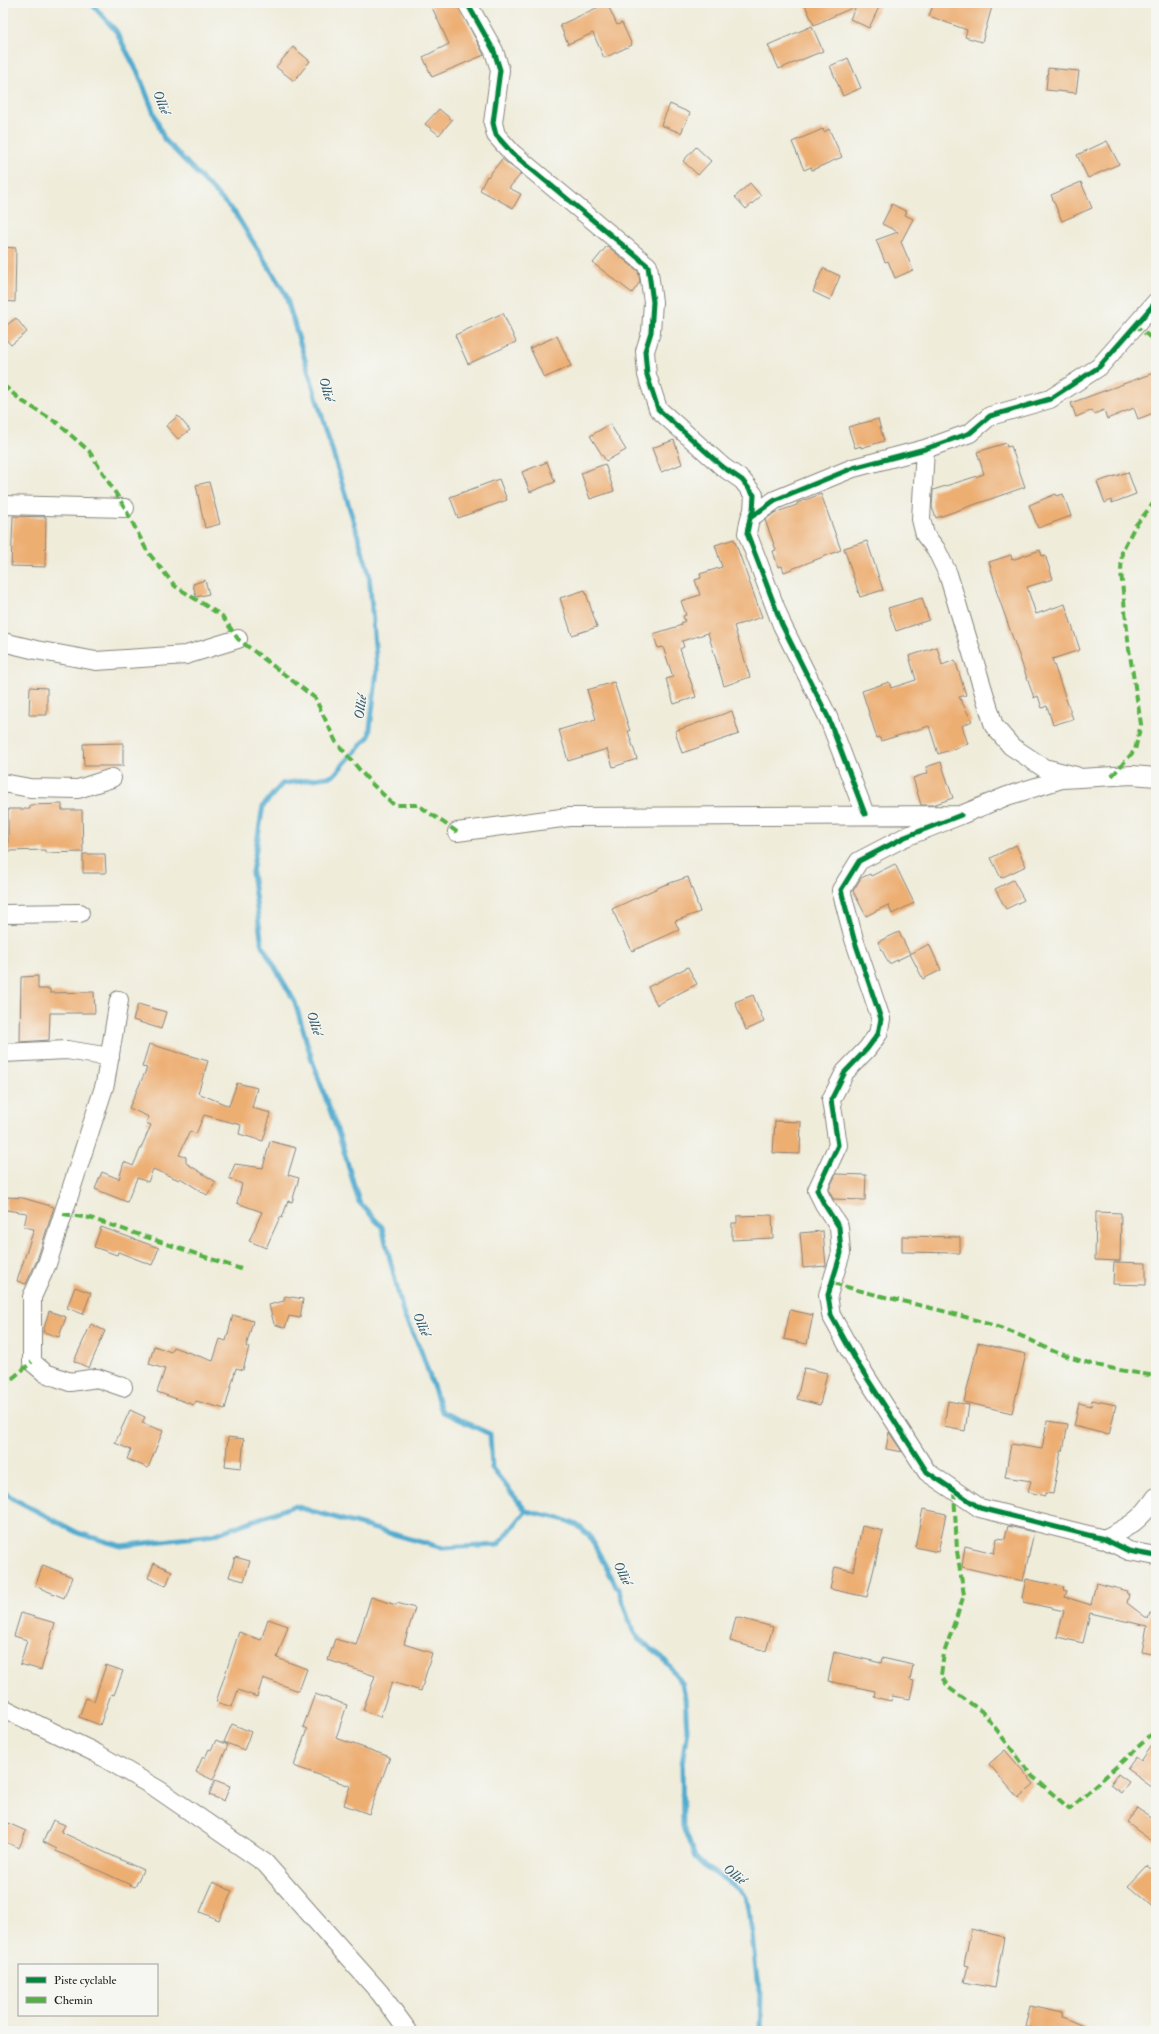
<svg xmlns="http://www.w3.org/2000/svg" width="1159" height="2034" font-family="'IM FELL Double Pica',serif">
<rect width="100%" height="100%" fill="#f6f6f2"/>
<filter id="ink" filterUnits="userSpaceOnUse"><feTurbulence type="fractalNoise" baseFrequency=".025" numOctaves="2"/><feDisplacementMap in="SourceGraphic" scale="8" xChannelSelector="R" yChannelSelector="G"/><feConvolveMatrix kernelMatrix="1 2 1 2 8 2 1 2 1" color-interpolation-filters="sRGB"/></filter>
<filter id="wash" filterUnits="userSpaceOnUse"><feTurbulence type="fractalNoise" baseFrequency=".012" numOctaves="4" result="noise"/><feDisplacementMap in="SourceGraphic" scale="16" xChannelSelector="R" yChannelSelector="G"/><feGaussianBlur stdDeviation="0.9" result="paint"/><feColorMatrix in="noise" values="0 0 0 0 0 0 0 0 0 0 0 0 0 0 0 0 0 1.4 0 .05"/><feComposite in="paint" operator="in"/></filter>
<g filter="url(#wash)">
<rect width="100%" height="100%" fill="#efecda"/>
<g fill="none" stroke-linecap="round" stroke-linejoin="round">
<path stroke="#51abcf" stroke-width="5" d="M91,3L116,31L139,75L164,139L235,213L285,293L369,573L377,671L369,736L333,776L282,784L263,806L252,873L262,945L295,1002L312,1060L340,1138L359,1202L382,1227L404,1316L420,1348L442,1412L490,1434L492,1468L526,1511L562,1519L577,1525L589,1535L619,1591L630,1624L639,1639L663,1658L682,1683L685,1698L687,1730L682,1764L683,1826L695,1857L706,1868L731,1883L743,1894L749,1908L757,1980L761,1994L760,2031
M3,1491L14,1499L78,1533L121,1546L213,1535L294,1506L443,1548L498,1545L526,1511"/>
</g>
<g id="blocks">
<path fill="#edae72" d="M430,3H457L484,55L432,77L423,57L449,44Z
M607,3L617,25L622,23L632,45L604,58L593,33L568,44L560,25Z
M804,3H881L869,28L850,19L856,6L814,25Z
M934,3H993L982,42L965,37L967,30L929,16Z
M812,26L823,51L779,69L768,45Z
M293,47L310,61L294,81L276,67Z
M848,58L861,88L843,96L830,66Z
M1048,68L1079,71L1076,93L1046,90Z
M670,104L690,113L681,133L661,125Z
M439,109L452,120L439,135L425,124Z
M823,129L824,132L829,129L842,157L812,170L811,167L804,170L792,142Z
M1107,141L1119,164L1088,178L1077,155Z
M696,147L711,161L698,175L683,161Z
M502,159L521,174L509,188L521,194L513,208L480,190L487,176L488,177Z
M1081,182L1092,208L1062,221L1051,195Z
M750,183L761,196L746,209L735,197Z
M892,204L907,212L905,215L913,219L901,242L913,270L895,278L888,261L885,262L876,240L898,232L882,224Z
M607,246L638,271L640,282L632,293L593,263Z
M3,247L16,248L15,302L3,301Z
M823,268L840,276L830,300L813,292Z
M503,313L516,342L468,364L455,335Z
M16,318L27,332L11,345L3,336V328Z
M557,336L571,366L544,378L530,348Z
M1156,372V412L1138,419L1134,408L1107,419L1104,410L1094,414L1092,410L1076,417L1071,403Z
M178,416L190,430L178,439L166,426Z
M878,419L884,441L861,448V446L855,448L848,427Z
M610,424L626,450L606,461L590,436Z
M674,440L682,464L661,472L652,448Z
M1006,443L1007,447L1011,446L1025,487L936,518L932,507L933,490L984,474L977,452Z
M547,462L555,482L530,492L522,472Z
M605,464L614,491L590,499L581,473Z
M1128,472L1136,494L1112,503L1111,500L1105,503L1097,482Z
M499,479L507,500L458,518L450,497Z
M209,482L220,524L205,528L196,485Z
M821,494L841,550L784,572L782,566L778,567L773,551L776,550L765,520L774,513L797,505V503Z
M1056,494L1057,496L1063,494L1071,516L1038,528L1029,505Z
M13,516L46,517L45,567L11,566Z
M734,539L762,617L734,626L750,677L724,686L708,633L682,641L684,647L680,649L696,697L674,704L666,679L673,677L663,647L658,648L653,634L682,625L681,623L685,621L683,616L686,615L681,601L700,595L695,580L701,578L700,574L722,567L715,545Z
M867,541L883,590L860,597L844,548Z
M1040,550L1042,556L1045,555L1053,579L1027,587L1036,614L1065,604L1080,650L1052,659L1073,719L1053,725L1047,706L1042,708L1038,696L1034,698L996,590L997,589L989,562L1011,555L1012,560Z
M205,580L209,594L196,597L193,584Z
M585,590L597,627L572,635L560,598Z
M922,598L929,620L896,631L888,608Z
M937,647L942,665L955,660L966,695L959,697L972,721L962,726L968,744L938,754L929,726L881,741L879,737L877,738L862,691L889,682L891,688L916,680L909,656Z
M614,682L630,731H628L637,759L613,767L607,749L568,761L559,730L596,719L587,690Z
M30,687L47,688V715H29Z
M732,711L739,734L682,753L675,731Z
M123,743V766H84L83,744Z
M941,762L953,798L933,805H921L913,778L928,773L926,767Z
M62,804V810H82L83,852L45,853V850L8,851V809H30V805Z
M1016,845L1026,866L1001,878L991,858Z
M83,854H105L106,873H83Z
M895,864L914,903L892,914L888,905L866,916L853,891L861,878L870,874L871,876Z
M688,877L700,912L675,921L679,930L632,951L612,909L664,885Z
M1013,880L1024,900L1006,909L995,889Z
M899,932L910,954L889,964L878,942Z
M929,944L941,970L923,979L910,954Z
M688,967L697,984L657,1005L648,987Z
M38,976V989H50V993L94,992L95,1013H50L49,1040L20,1042L21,977Z
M753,995L764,1022L746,1030L735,1002Z
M138,1004L166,1012L161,1029L133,1020Z
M149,1044L208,1061L198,1093L229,1106L237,1083L257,1088L252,1108L271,1113L263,1141L239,1134L241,1125L204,1115L196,1134L190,1131L179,1155L186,1157V1163L216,1182L207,1195L180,1178L179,1180L153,1169L148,1182L137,1178L127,1202L95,1189L102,1172L119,1179L124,1162L133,1166L151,1125L146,1123L149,1117L129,1108L147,1068L142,1067Z
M775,1121L801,1122L800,1154L773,1153Z
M270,1141L296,1148L288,1175L299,1178L292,1202L288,1201L282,1218L280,1217L266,1248L249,1241L262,1212L237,1203L242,1184L229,1178L235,1164L263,1168Z
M836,1174L866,1175L865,1200L833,1199L829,1190Z
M7,1197L23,1198L54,1207L37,1260L26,1284L17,1281L34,1229L24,1227L27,1213L6,1210Z
M1096,1212L1121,1213L1120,1261L1095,1260Z
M772,1215L773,1238L732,1240V1223H737V1216Z
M101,1227L159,1248L152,1265L118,1252L117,1255L94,1247Z
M823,1231L826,1266L803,1268L800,1233Z
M902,1236L960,1237V1253L902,1252Z
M1114,1262L1146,1263V1285L1113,1284Z
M75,1287L91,1293L83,1314L67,1308Z
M285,1296L303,1299L300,1318L289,1316L285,1328L274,1324L269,1305L284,1301Z
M790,1310L813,1315L807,1344L784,1339Z
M49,1311L66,1317L59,1337L43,1332Z
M233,1315L253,1321L246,1347H249L243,1370L236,1368L225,1409L196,1401L194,1405L157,1392L165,1369L149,1364L154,1346L171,1352L173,1347L213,1361L220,1339L226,1341Z
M91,1324L105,1331L89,1368L74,1361Z
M978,1343L1026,1354L1012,1413L964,1402Z
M804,1368L827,1373L820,1405L797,1399Z
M1092,1400L1116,1405L1109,1435L1074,1426L1079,1403L1091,1406Z
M948,1401L969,1405L965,1431L944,1427Z
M130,1410L145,1417L142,1423L163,1431L148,1468L127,1459L131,1450L115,1443Z
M1047,1421L1068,1424L1063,1451H1061L1053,1494L1045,1493V1496L1028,1492L1031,1481L1005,1477L1011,1444L1042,1449Z
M889,1432L902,1452L886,1449Z
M228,1437L244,1439L241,1468L225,1466Z
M923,1509L946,1514L938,1552L915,1547Z
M862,1526L883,1531L867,1597L830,1589L835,1567L853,1571Z
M1008,1526L1034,1532L1023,1581L962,1567L965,1546L994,1553L997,1538L1005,1539Z
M235,1557L250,1561L244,1581L229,1577Z
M154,1563L172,1571L166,1586L148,1578Z
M43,1565L72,1577L64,1598L35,1586Z
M1026,1579L1064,1587L1063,1590L1067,1591L1065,1597L1091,1605L1096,1583L1128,1591L1127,1594H1129L1127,1603L1148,1619L1150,1613L1156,1614V1655L1142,1652L1147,1626L1090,1613L1083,1643L1057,1637L1064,1611L1024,1602V1599L1022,1598Z
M371,1597L396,1605L397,1603L415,1608L404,1644L432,1653L421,1691L392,1682L380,1717L363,1710L375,1676L328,1660L335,1639L356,1645Z
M21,1613L55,1623L41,1670L20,1664L27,1640L14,1636Z
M736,1617L773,1627L766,1651L730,1641Z
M268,1619L288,1626L277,1658L307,1669L299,1691L263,1678L257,1697L238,1690L232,1707L216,1702L239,1632L261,1640Z
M834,1652L881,1663L882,1658L913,1665L910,1680L914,1681L910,1699L892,1696L891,1701L874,1697L875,1691L828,1681Z
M106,1665L123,1671L114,1695L111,1694L100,1725L79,1717L86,1698L94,1701Z
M315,1694L347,1705L336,1738L390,1757L369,1814L344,1805L350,1786L294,1766L307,1729L303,1727Z
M232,1724L251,1732L244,1750L224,1742Z
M216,1740L228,1745L213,1780L196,1772L203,1756L205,1758L209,1749L211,1750Z
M1156,1740V1790L1127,1769L1136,1757L1141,1761Z
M1005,1750L1034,1784L1018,1798L989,1764Z
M1118,1774L1129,1782L1121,1793L1110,1785Z
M215,1780L230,1786L224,1801L209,1795Z
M1138,1808L1156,1821V1844L1127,1823Z
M53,1820L65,1825L61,1832L143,1870L135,1887L56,1851L57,1849L43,1842Z
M3,1821L26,1831L19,1848L3,1841Z
M1147,1866L1156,1874V1910L1128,1886Z
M213,1882L232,1891L219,1920L200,1912Z
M971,1929L1004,1937L995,1988L964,1982L968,1966L964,1965Z
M1030,2005L1063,2012L1062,2017L1095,2031H1045L1025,2027Z"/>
</g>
</g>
<g filter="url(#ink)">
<use href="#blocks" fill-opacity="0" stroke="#86847b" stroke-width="1"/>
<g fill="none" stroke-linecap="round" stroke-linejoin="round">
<g stroke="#86847b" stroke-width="20">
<path id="street" d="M467,3L494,51L500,70L493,123L496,135L512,153L648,266L653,302L651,332L645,351L647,375L658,409L723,467L742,480L754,495L753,511L750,518
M925,449L921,519L925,535L936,549L948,574L994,726L1011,746L1044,768L1076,776
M3,505L125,508
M3,642L36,650L96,661L186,655L238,639
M3,783L30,788L78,789L112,778
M865,814L828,717L782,625L747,533L750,518L775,500L853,468L925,449L970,433L990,416L1050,399L1099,367L1156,302
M961,815L905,837L859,861L841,890L854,939L881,1019L878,1034L867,1049L845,1072L831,1100L838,1145L817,1190L824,1204L839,1227L841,1253L828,1295L831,1315L858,1364L927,1472L980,1508L1104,1539L1129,1551L1156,1556
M457,832L569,817L961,815L1007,796L1062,779L1132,775L1156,777
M3,914L80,913
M119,1000L105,1084L47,1264L32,1297V1362L45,1373L70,1382L97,1378L123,1387
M3,1053L67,1050L110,1057
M1104,1539C1129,1527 1140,1521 1156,1497
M3,1708L96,1753L159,1790L265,1863L380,1993L408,2031"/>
</g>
<use href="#street" stroke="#fff" stroke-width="18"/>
<path stroke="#55b145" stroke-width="4" stroke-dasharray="8 4" stroke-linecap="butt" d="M1135,325L1156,342
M3,385L22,401L56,422L89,451L125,508L147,551L175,586L222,616L238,639L315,698L336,742L370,782L394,805H418L457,832
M1112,776L1135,750L1141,724L1129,649L1121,572L1122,551L1135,526L1156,500
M63,1214L90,1218L241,1269
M833,1283C892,1301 954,1310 1011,1332C1029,1338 1044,1348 1061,1354C1093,1366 1123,1371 1156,1376
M3,1386L32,1362
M954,1491L957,1551L964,1595L944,1653L941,1676L949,1688L984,1713L1031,1775L1070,1809L1151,1735L1156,1736"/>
<g stroke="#f6f6f2" stroke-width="8">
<path id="cycleway" d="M467,3L494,51L500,70L493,123L496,135L512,153L648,266L653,302L651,332L645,351L647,375L658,409L723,467L742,480L754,495L753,511L750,518
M865,814L828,717L782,625L747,533L750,518L775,500L853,468L925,449L970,433L990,416L1050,399L1099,367L1156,302
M961,815L905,837L859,861L841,890L854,939L881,1019L878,1034L867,1049L845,1072L831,1100L838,1145L817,1190L824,1204L839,1227L841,1253L828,1295L831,1315L858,1364L927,1472L980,1508L1104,1539L1129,1551L1156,1556"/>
</g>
<use href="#cycleway" stroke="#00873e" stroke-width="5"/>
</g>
</g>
<g text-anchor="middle" stroke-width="3" stroke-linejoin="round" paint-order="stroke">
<g font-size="14" font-style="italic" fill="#345c6d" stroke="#f6f6f2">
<text transform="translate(162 102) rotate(68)" y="5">Ollié</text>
<text transform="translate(327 389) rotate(73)" y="5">Ollié</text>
<text transform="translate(360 707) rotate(-83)" y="5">Ollié</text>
<text transform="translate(315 1023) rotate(72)" y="5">Ollié</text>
<text transform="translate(422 1324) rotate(66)" y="5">Ollié</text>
<text transform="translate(623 1573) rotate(63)" y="5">Ollié</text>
<text transform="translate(735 1874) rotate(37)" y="5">Ollié</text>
</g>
</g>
<rect width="1159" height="2034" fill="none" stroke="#f6f6f2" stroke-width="16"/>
<rect x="18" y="1964" width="140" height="52" fill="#f6f6f2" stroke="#9f9f9c"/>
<rect x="26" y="1977" width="20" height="6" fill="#00873e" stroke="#9f9f9c"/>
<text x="54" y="1984" font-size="12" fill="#1c1c1c">Piste cyclable</text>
<rect x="26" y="1997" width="20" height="6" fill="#55b145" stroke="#9f9f9c"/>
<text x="54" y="2004" font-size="12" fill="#1c1c1c">Chemin</text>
</svg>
